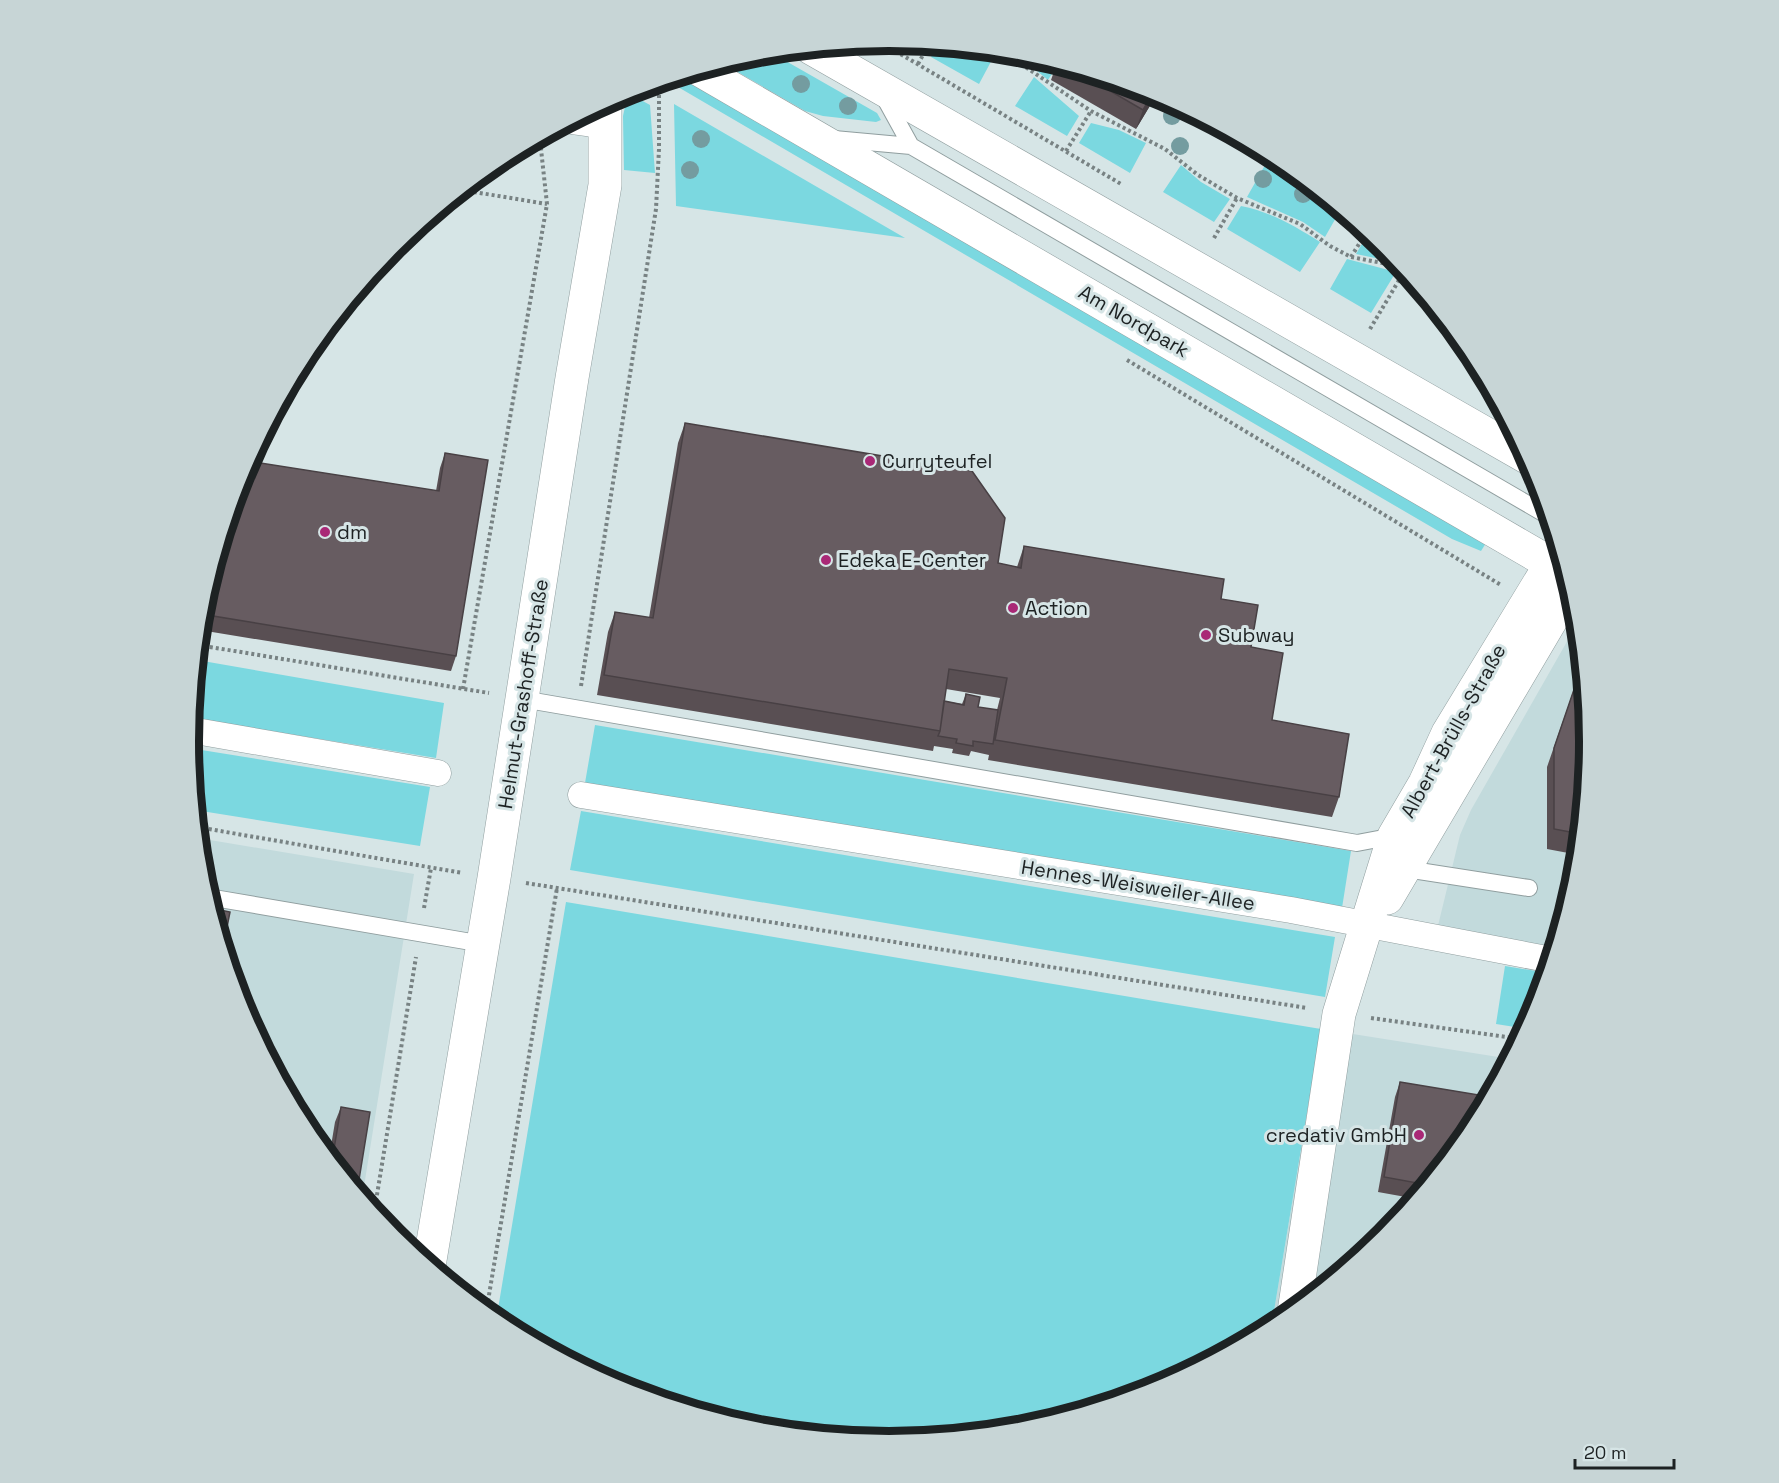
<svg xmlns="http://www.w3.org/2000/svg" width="1779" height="1483" font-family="'Space Grotesk',sans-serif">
<rect width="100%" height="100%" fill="#d6e5e6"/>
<path fill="#c2dadc" d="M1579,628L1590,742L1577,879L1552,960L1435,938L1460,835L1471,810L1569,638Z
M198,838L414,874L362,1199L306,1131L242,1009L202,878Z
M1321,1029L1511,1059L1472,1131L1385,1237L1271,1329Z"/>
<path fill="#7bd8e0" d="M938,45L981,50L994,56L979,84L931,57Z
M770,52L877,113L881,120L876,122L823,116L805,111L722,63L753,54Z
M1044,59L1058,64L1048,80L1037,71Z
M683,76L1486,543L1481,551L1452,539L678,87Z
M1034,77L1079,116L1067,136L1015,106Z
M628,93L650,105L655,173L624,170L623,116Z
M674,104L905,238L676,206Z
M1091,123L1119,130L1146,143L1130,173L1079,143Z
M1269,158L1303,178L1341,209L1325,237L1303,222L1247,197Z
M1181,165L1201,182L1230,199L1214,222L1163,192Z
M1241,206C1271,212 1295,226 1320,242L1300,272L1227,229Z
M1369,232L1385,246L1399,263L1356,254Z
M1347,259L1396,272L1371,313L1330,289Z
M197,660L444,703L436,758L191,718Z
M595,725L1351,851L1342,908L585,783Z
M189,748L430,787L420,846L195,810Z
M581,811L1335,937L1325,997L570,870Z
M566,902L1321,1029L1271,1329L1157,1389L1026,1429L889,1442L752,1429L621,1389L500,1324L496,1321Z
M1505,966L1548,973L1537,1010L1527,1029L1496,1024Z"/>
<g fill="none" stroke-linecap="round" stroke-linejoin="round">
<g stroke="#909e9f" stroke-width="18">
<path id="service" d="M884,97L911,146
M834,139L911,146L1550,517
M522,699L1357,843L1394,836
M1406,869L1529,888
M208,897L483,944"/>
</g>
<g stroke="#909e9f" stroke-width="27">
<path id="pedestrian" d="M190,730L438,773
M581,795L1291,910L1552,960"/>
</g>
<g stroke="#909e9f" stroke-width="34">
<path id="minor" d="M575,118L604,122
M1387,898L1571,586
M429,1266L494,878L572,378L605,185V103
M1294,1312L1339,1014L1394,836L1425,783L1448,733L1560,549"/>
</g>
<g stroke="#909e9f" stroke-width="34">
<path id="tertiary" d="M811,48L1530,459
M700,70L1567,573"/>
</g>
<path stroke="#788283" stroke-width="4" stroke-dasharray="3 3" stroke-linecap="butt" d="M880,42L1121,184
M994,51L1018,62L1091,111L1165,149L1198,175L1237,198L1300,224L1330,246L1351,257L1403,267
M918,64L929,44
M1066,151L1091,111
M462,190L547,204
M1214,238L1237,198
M1351,257L1367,231
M1370,329L1405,270
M1127,360L1501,585
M198,645L489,693
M581,686L656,209L659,149V82
M463,689L547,204L541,149L542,136
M197,827L463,873
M526,883L1307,1008
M424,908L431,868
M1371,1018L1521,1039
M374,1213L416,957
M486,1313L557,888"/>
<use href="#service" stroke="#fff" stroke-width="16"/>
<use href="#pedestrian" stroke="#fff" stroke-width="26"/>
<use href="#minor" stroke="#fff" stroke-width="33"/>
<use href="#tertiary" stroke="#fff" stroke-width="33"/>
</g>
<g fill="#749ca0">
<circle cx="801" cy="84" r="9"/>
<circle cx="848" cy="106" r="9"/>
<circle cx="1172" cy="116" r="9"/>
<circle cx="701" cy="139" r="9"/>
<circle cx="1180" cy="146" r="9"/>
<circle cx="690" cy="170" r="9"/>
<circle cx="1263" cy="179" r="9"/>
<circle cx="1303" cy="194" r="9"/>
</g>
<path fill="#594f53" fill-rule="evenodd" d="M1057,63L1157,94L1136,129L1051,80Z
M685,423L998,563L1017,567L1024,546L1221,599L1251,647L1272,720L1339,797L1332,817L988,760L989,755L971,751L969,756L952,753L953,749L934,746L933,751L597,695L608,632L615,612L649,618L678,443ZM946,689L1000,698L997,710L978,707L966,694L962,704L944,701Z
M445,453L456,656L451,671L200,630L202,604L436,491L440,468Z
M1581,669L1590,742L1579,855L1547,849V767Z
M1400,1082L1472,1131L1417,1199L1378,1192L1395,1097Z
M341,1107L357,1192L329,1158L335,1122Z"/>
<path fill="#484044" d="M1153,93L1157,94L1136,129L1143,110Z"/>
<path fill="#675c61" stroke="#484044" stroke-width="1.5" d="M1069,67L1153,93L1143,110Z
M685,423L972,471L1005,518L998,563L1021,568L1024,546L1224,579L1221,599L1258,605L1251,647L1283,653L1272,720L1349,734L1339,797L995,740L1007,678L949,669L940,731L604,675L615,612L653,618Z
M445,453L488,460L456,656L201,614L202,604L242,473L248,461L439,491Z
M1581,669H1583L1590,742L1581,834L1554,829V748Z
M966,694L980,697L978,707L998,710L993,744L973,741V746L956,743L957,739L938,736L940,731L944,701L964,705Z
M211,908L230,912L223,947Z
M1400,1082L1491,1097L1472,1131L1428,1185L1384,1177Z
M341,1107L370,1112L357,1192L332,1161Z
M1375,1240L1381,1241L1374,1246Z"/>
<g fill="#a92876" stroke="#d6e5e6" stroke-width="2">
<circle cx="870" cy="461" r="6"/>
<circle cx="325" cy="532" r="6"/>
<circle cx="826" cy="560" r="6"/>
<circle cx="1013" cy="608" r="6"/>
<circle cx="1206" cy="635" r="6"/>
<circle cx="1419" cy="1135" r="6"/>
</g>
<g text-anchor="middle" stroke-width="6" stroke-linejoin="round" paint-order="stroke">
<g font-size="20" fill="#1d2223" stroke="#d6e5e6">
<text transform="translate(1134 321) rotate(30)" y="7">Am Nordpark</text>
<text transform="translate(523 694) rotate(-81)" y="7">Helmut-Grashoff-Straße</text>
<text transform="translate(1453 731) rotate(-61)" y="7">Albert-Brülls-Straße</text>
<text transform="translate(1138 885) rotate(9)" y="7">Hennes-Weisweiler-Allee</text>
</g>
<g font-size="20" fill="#1d2223" stroke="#d6e5e6" text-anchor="start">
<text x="882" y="468">Curryteufel</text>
<text x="337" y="539">dm</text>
<text x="838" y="567">Edeka E-Center</text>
<text x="1025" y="615">Action</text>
<text x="1218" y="642">Subway</text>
<text x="1407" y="1142" text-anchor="end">credativ GmbH</text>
</g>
</g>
<path d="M0 0H1779V1483H0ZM199 741a690 690 0 1 1 1380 0a690 690 0 1 1-1380 0Z" fill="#c7d5d6" fill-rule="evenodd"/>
<path fill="none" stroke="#1d2223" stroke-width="8" d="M199 741a690 690 0 1 1 1380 0a690 690 0 1 1-1380 0Z"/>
<path d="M1575 1459v9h99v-9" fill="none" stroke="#1d2223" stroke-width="3"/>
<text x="1584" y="1459" font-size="18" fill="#1d2223" stroke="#d6e5e6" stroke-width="4.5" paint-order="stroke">20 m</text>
</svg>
